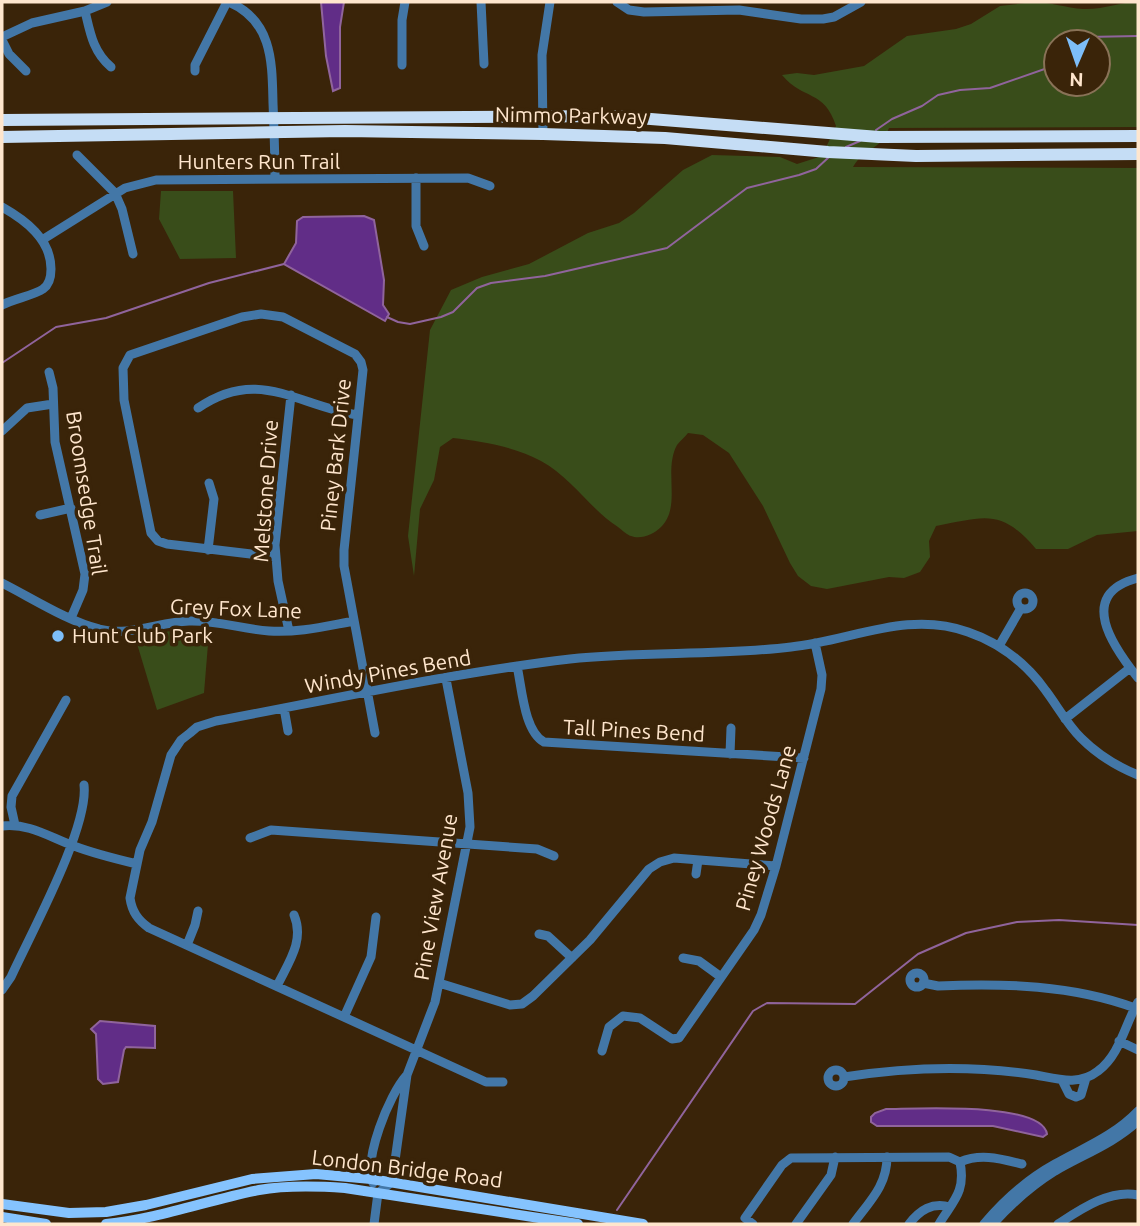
<svg xmlns="http://www.w3.org/2000/svg" width="1140" height="1226" font-family="Ubuntu,sans-serif">
<rect width="100%" height="100%" fill="#3a2409"/>
<path fill="#394d1a" fill-rule="evenodd" d="M1034,2C1051,2 1066,8 1083,9C1103,10 1120,2 1138,2V127L889,128C880,151 864,148 853,167L1138,168V531L1097,535L1068,549H1036C1001,508 985,517 936,526L929,541L930,557L920,572L904,578L889,577L827,589L811,586L798,576L790,563L763,506L729,453L703,435L688,433C685,437 680,441 677,445C663,471 682,506 661,527C654,534 641,540 631,536C627,535 622,530 618,527C590,509 571,477 541,461C516,447 481,441 453,438L440,447L434,480L420,509L414,576L408,536L430,330L451,290L482,277L529,264L588,233L619,223L634,213L683,170L712,155L780,157L797,164L822,156L836,126C824,89 804,101 782,75L797,73L814,75L864,66L907,36L956,29L971,24L1000,6ZM1056,42H1098V84H1056Z
M161,191H233L236,258L180,259L159,219Z
M183,629L209,632L204,693L157,710L135,637Z"/>
<path fill="#612d87" stroke="#90649c" stroke-width="2" d="M321,2H344L340,27V88L333,91L326,56Z
M364,216L374,220L384,280L383,305L389,314L385,321L284,264L296,243L297,221L303,217Z
M100,1021L155,1026V1048L126,1047L124,1050L118,1082L103,1084L98,1079L96,1034L91,1029Z
M886,1109C914,1109 1042,1101 1047,1134L1043,1137L993,1126H877L871,1122V1117L875,1113Z"/>
<g fill="none" stroke-linecap="round" stroke-linejoin="round">
<path stroke="#90649c" stroke-width="2" d="M1081,42L1086,37L1138,36
M876,130L892,119L922,106L938,95L960,90L990,88L1056,65
M846,147L860,141
M387,317L398,322L410,324L441,317L453,312L477,288L491,283L545,276L667,248L747,188L799,175L816,169L829,157
M2,363L56,327L106,318L209,283L284,264
M617,1210L753,1011L767,1003L855,1004L918,954L966,933L1017,922L1059,920L1138,925"/>
<path stroke="#4377a7" stroke-width="9" d="M229,2C273,21 272,63 273,103C274,129 275,154 275,179
M481,2L484,64
M617,2L629,10L644,12L739,10L801,19H823L834,17L861,2
M85,11C90,32 93,52 111,67
M2,37L32,23L85,11L107,2
M2,40L9,54L26,71
M402,65V20L405,2
M195,71V65L227,2
M543,134L542,55L550,2
M77,155L115,193L122,209L133,254
M416,178V226L424,246
M2,207C25,220 51,239 51,269C51,276 49,285 43,289C35,295 13,299 2,305
M42,240L125,188L156,180L468,178L490,186
M49,372L53,388L55,442L85,574L83,590L71,618
M198,408C259,366 297,406 358,415
M2,431L27,408L53,404
M40,515L71,508
M208,550L214,499L209,483
M276,557L167,544L158,541L151,533L124,400L123,368L130,355L242,317L261,314L283,317L355,354L361,362L363,370L344,550V566L375,733
M1138,578C1075,594 1114,648 1138,678
M2,583C30,597 69,622 99,629C128,637 159,622 189,621C216,620 242,629 269,631C298,633 326,626 354,621
M1017 601a8 8 0 1 1 16 0a8 8 0 1 1-16 0Z
M289,631L278,581L275,545L291,395
M999,646L1021,608
M517,666C522,688 524,731 544,742L804,758
M284,708L288,731
M1065,719L1130,668
M730,754L731,728
M15,825L11,807L12,796L66,700
M2,826C30,823 49,837 74,846C95,854 116,859 137,864
M250,838L271,830L537,849L554,856
M696,874L698,860
M539,934L548,936L572,958
M187,945L195,925L198,911
M683,958L699,961L721,977
M910 980a7 7 0 1 1 14 0a7 7 0 1 1-14 0Z
M439,983L510,1005L522,1004L533,996L590,940L649,869L660,862L674,858L776,866
M923,983L938,986C1003,983 1073,985 1135,1008
M277,986C288,963 305,941 294,915
M2,990L11,977C30,935 89,828 84,785
M344,1017L371,957L376,917
M1119,1041L1138,1050
M602,1051L609,1027L623,1016L640,1018L672,1039L679,1038L754,930L761,915L776,866L821,689L822,675L815,643
M828 1078a8 8 0 1 1 16 0a8 8 0 1 1-16 0Z
M844,1077C908,1067 972,1065 1036,1075C1058,1079 1079,1086 1098,1071C1120,1055 1125,1024 1138,1002
M1062,1080L1069,1094L1076,1097L1081,1095L1086,1078
M503,1082H486L149,928C138,920 132,912 130,898L140,850L152,822L171,755L181,740L190,733L197,727L216,721C333,699 452,673 570,659C643,651 718,656 791,647C851,641 907,610 968,632C1000,643 1026,663 1046,691C1058,707 1067,724 1081,738C1097,754 1118,767 1138,775
M960,1162C981,1153 1001,1159 1022,1164
M373,1183C363,1160 389,1095 406,1076
M378,1193L392,1182L407,1075L435,1002L470,827L468,793L446,679
M374,1224L378,1193
M753,1224L745,1218L782,1165L791,1158L949,1157L960,1162
M796,1224L831,1175L835,1157
M853,1224C869,1202 887,1186 887,1157
M909,1224C920,1210 932,1202 950,1207
M939,1224C953,1201 966,1192 960,1162
M984,1224C1004,1200 1028,1179 1055,1164C1085,1147 1114,1136 1138,1111
M993,1224C1011,1204 1031,1186 1055,1171C1084,1154 1113,1144 1138,1121
M1058,1224C1081,1209 1110,1189 1138,1195"/>
<path stroke="#85c3fe" stroke-width="10" d="M2,1204L69,1213L106,1212L146,1205L252,1179L316,1174L371,1179L643,1224
M2,1217L46,1224
M106,1224C158,1219 208,1200 259,1190C287,1185 316,1186 345,1188L578,1224"/>
<path stroke="#c5ddf5" stroke-width="12" d="M2,120L613,116L879,137L1138,136
M2,137L345,131L543,134L665,138L828,152L916,156L1138,154"/>
</g>
<circle fill="#7dbef9" stroke="#3a2409" stroke-width="2.5" cx="58" cy="636" r="7"/>
<g text-anchor="middle" stroke-width="7" stroke-linejoin="round" paint-order="stroke">
<g font-size="21" fill="#ffe6cd" stroke="#3a2409">
<text transform="translate(571 116) rotate(1)" y="7">Nimmo Parkway</text>
<text x="259" y="169">Hunters Run Trail</text>
<text transform="translate(336 455) rotate(-84)" y="7">Piney Bark Drive</text>
<text transform="translate(266 491) rotate(-86)" y="7">Melstone Drive</text>
<text transform="translate(86 493) rotate(81)" y="7">Broomsedge Trail</text>
<text transform="translate(236 609) rotate(2)" y="7">Grey Fox Lane</text>
<text transform="translate(388 672) rotate(-10)" y="7">Windy Pines Bend</text>
<text transform="translate(634 731) rotate(3)" y="7">Tall Pines Bend</text>
<text transform="translate(766 828) rotate(-74)" y="7">Piney Woods Lane</text>
<text transform="translate(436 897) rotate(-80)" y="7">Pine View Avenue</text>
<text transform="translate(407 1169) rotate(7)" y="7">London Bridge Road</text>
</g>
<g font-size="21" fill="#ffe6cd" stroke="#3a2409" text-anchor="start">
<text x="72" y="643">Hunt Club Park</text>
</g>
</g>
<rect width="1140" height="1226" fill="none" stroke="#ffe6cd" stroke-width="7"/>
<g transform="translate(1077 63) rotate(182)"><circle r="33" fill="#3a2409" stroke="#897257" stroke-width="2"/>
<path d="M0-5L12 26L0 18L-12 26Z" fill="#7dbef9"/>
<text y="-10" font-size="19" font-weight="bold" text-anchor="middle" fill="#ffe6cd">N</text>
</g>
</svg>
